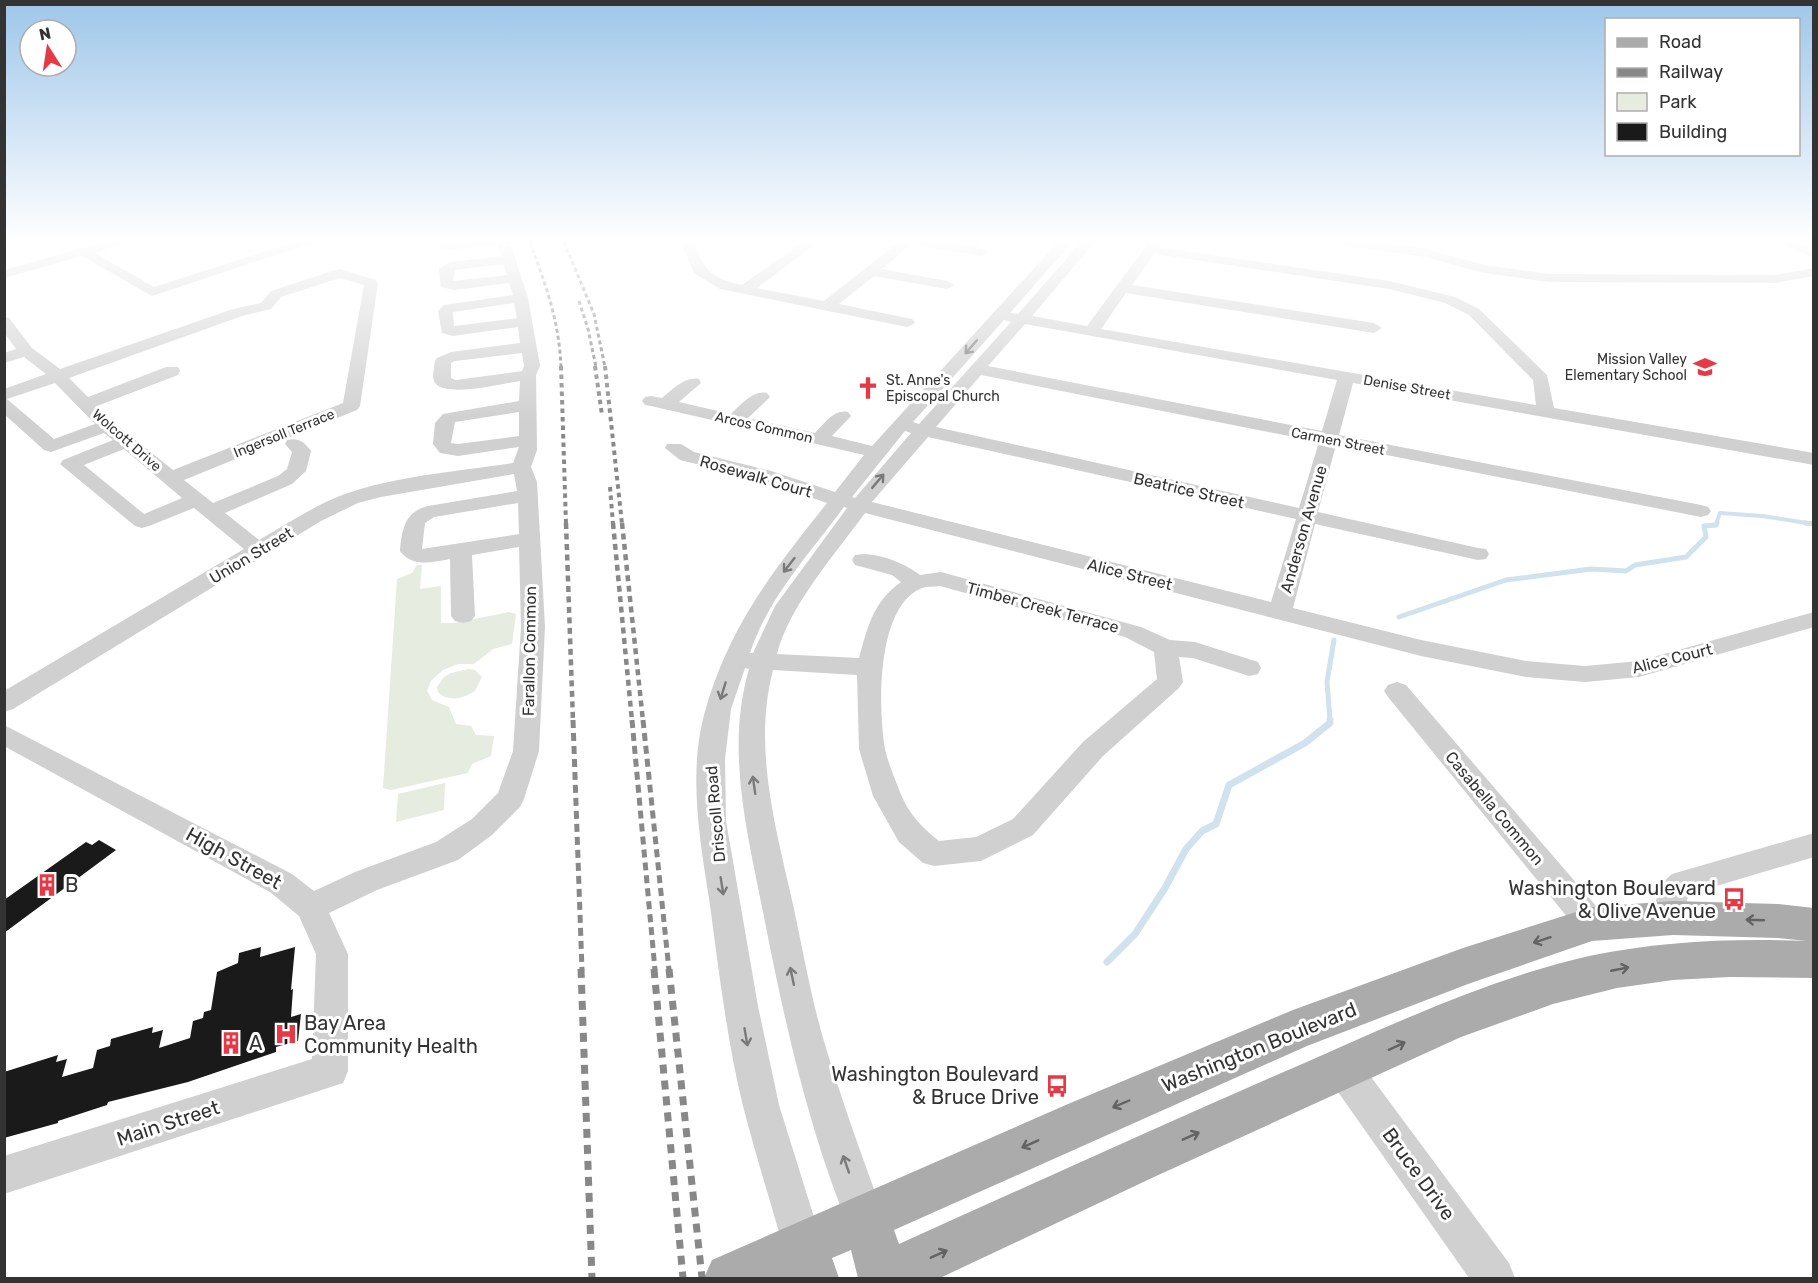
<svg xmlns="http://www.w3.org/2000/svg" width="1818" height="1283" font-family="Rubik,sans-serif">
<rect width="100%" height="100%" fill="#fff"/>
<path fill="#e6ecdf" d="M417,565H422L420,589L441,586V623H455L509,612L516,614L512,644L493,649L474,664H458L443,670L431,681L427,691L432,700L449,707L456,724L471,726L476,735L494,736L491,756L472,764L468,773L391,790L383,788L397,579L412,573Z
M468,669L475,670L482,677L475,691C464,698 448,703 438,692L437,687L444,677L451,673Z
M445,783L444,810L396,822L398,794Z"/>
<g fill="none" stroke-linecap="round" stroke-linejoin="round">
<path stroke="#cfe2ee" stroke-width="4" d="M1716,524L1720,513L1762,516L1814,524"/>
<path stroke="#cfe2ee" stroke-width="5" d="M1805,523L1814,524
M1399,617L1506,580L1591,569L1626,571L1635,565L1686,557L1706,537L1704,526L1716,525L1717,523
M1330,721L1327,682L1334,640"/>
<path stroke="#cfe2ee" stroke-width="7" d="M1107,962L1135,934L1165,888L1186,849L1202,831L1216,824L1229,785L1305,743L1330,723V720"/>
</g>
<path fill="#1a1a1a" d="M99,840L116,850L4,933V900L86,842L92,845Z
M261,947L260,957L295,947L291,990L293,989L291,1017L301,1014L298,1041L276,1047V1052L188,1082L108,1102L107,1105L58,1121V1123L4,1138V1072L58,1055L56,1062L67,1059L62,1077L93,1068L97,1050L110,1046L111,1039L153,1027L152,1033L163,1030L159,1048L190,1038L193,1021L203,1018L204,1012L211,1010L217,972L238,963L239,953Z"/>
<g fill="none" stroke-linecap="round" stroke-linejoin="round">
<path fill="#d0d0d0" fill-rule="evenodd" d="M4,242H11L4,247Z
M103,242H125L95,253L154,287L294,242H315L152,296L82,256L4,278V270Z
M437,242H510L528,298L540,366L536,375L537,450L531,467L537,482L545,627L543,668L539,751L524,799L520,807L492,835L458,860L377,890L329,913L348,954V1071L343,1083L4,1194V1156L312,1059L316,954L299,916L270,892L4,746V725L292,874L314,891L355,872L436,842L472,819L498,793L513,751L521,627L519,547L472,555L475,616L471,621L463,623L455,621L451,616L450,559C433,562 412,568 400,551C402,530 404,512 428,506L517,491L514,474L381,497L358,503L321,521L13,709L4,712V691L244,549L194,508L149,526L142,528L135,526L60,464L63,460L113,440L104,433L51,452L44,450L4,414V389L46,374L24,357L4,363V353L16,349L4,332V317L9,318L32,348L60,369L233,309L261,303L271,291L335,270L340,269L376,280L378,283L360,406L357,410L184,480L213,503L278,476L287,469L292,452L285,444L287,440C298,437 305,442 311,451L306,471L292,484L225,513L259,540C287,524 315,505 345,494C395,476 460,471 513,463L519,447L458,456L440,453L433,444L435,423L443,414L519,401L520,381C502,384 449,397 436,384C431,380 434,367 435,361L437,358L451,352L520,343L518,327L453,336L442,333L438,311L444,305L513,295L509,283L454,290L441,287L439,269L451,262L501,256L497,245L445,250L440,249ZM503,264L507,275L453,281L455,270ZM340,278L364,285L343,403L173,470L113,422L97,406L178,375L180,371L178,367H166L88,397L69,378L242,316L271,309L281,297ZM514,303L517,318L454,326L453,312ZM522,353L524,366L522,371L456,380L451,378V363L455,361ZM55,383L95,424L54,439L7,399ZM519,412V436L458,444L451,443L455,422ZM124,449L182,498L144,514L84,465ZM518,503L519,534L422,549L425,523L434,517Z
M681,242H694C703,270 713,279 742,285L803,242H818L757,288L824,301L899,242H914L882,269L947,281L954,285L947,289L874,276L839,304L912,319L915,322L912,325L907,327L720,289L694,273Z
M916,242C933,242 976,240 989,252L982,256L922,246Z
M1058,242H1072L1010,313L1018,314L1081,242H1095L1032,316L1087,326L1149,242H1162L1159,247L1389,281L1455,297L1479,309L1547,375L1554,408L1814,453V465L1353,383L1339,435L1701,505L1708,507L1711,511L1708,515L1701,517L1336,445L1318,512L1478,548L1486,549L1489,554L1486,559L1478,560L1315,524L1293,608L1421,640L1526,661L1585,666L1639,661L1814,612V627L1639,677L1585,682L1526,677L1421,656L865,513C836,553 789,606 777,654L859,658C868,626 873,602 901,582L892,575L855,565L852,560L855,555C875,551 905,563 920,575L941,572L1141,627L1170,640L1195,642L1258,662L1261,668L1258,674L1249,676L1193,658L1179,657L1183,682L1179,688L1103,756L1033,835L981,861L934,866L923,863L899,842L873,796L859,749L857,675L773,670C753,747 775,825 792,900C802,945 810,993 823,1038C841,1099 863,1159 885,1219L879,1233L865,1239L851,1233C809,1132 785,1024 764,917C748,835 725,751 749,669L745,668L731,709L725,759L726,821L758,1006L779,1105L823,1246L817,1260L803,1266L789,1260L783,1246C770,1200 755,1153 743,1106C727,1041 719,972 710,905C700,841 687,771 706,708C731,623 774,570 827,503L757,479L680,460L665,448L667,444H681L694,452L771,471L835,492L864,455L651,406L645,405L642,401L645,397L651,396L662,398C672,390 685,376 699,379L701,383L679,402L731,414C741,405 753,390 767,393L770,397L748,418L815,433C825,423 834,409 848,412L851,416L832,436L872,446ZM1154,254L1389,289L1445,303L1469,315L1533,380L1536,405L1101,329L1126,293L1374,333L1382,328L1374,323L1132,285ZM1004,320L1011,322L919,424L913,422ZM1025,324L1337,380L1322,431L988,366ZM981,375L1319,442L1299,508L936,427ZM905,431L911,433L855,498L852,497ZM928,437L1296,519L1271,602L872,502ZM844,507L847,508L775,606L753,653H750C768,598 810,553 844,507ZM940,586L1125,637L1154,652L1157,679L1083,742L1013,819L976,837L939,841C922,828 908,813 900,792C895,779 888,763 885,749C878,708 876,606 922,588C927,586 935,587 940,586Z
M1345,242H1381L1426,249L1485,265L1549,274L1775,275L1814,268V276L1775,283L1549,282L1484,273L1425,257L1351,246Z
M1776,242H1795L1814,249V258Z
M1397,682L1406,685L1603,914L1608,924L1603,934L1592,938L1581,934L1388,697L1384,691L1388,685Z
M1814,833V857L1693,893L1687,899L1689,918L1684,928L1673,932L1662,928C1652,908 1654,888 1672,874Z
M1344,1053L1357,1058L1509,1263L1515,1278H1469L1331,1082L1326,1070L1331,1058Z"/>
<path fill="#ababab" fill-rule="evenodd" d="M1673,901L1778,904L1814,908V978L1729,977L1673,980L1617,988L1553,1004L1461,1037L1154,1177L940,1278H858L851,1250L832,1258L839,1278H704L712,1260L1068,1104L1293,1010L1463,948L1592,907ZM1673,935L1778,938L1807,941C1734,938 1661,941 1589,956C1479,981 1375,1033 1272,1077C1147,1132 1023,1188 899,1244L894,1230L1307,1046L1468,984L1592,941Z"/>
<path stroke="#888" stroke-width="3" stroke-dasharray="4 3" stroke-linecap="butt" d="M530,242C546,286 559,320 561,367
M564,242L594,314L605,367
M579,301L588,329L596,367"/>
<path stroke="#888" stroke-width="4" stroke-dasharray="4.5 4" stroke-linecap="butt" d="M561,366L566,524
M595,366L602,415
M605,366L622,524
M610,487L613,524"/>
<path stroke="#888" stroke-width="4.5" stroke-dasharray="6 4.5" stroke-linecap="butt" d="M566,523L573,721
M613,523L632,721
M622,523L643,721"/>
<path stroke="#888" stroke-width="5" stroke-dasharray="8 5" stroke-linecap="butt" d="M573,720L582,970
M632,720L655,970
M643,720L669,970"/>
<path stroke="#888" stroke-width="7" stroke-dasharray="9 7" stroke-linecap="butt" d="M581,969L592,1278
M654,969L683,1278
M669,969L702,1278"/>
</g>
<defs><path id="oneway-shaft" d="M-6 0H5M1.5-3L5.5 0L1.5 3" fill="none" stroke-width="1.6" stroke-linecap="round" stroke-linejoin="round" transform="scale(1.5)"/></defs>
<g stroke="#7a7a7a">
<use href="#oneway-shaft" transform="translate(971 347) rotate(131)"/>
<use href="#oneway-shaft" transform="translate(878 481) rotate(-50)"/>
<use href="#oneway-shaft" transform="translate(789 565) rotate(128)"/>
<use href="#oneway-shaft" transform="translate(723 691) rotate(107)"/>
<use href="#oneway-shaft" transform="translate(754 785) rotate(-98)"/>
<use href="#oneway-shaft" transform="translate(722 886) rotate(81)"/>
<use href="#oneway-shaft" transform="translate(792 976) rotate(-102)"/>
<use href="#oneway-shaft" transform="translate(746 1037) rotate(80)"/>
<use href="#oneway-shaft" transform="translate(846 1164) rotate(-109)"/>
</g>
<g stroke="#636363">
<use href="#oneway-shaft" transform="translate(1755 920) rotate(-178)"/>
<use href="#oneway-shaft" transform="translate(1542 940) rotate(162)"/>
<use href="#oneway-shaft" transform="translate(1620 969) rotate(-11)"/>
<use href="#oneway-shaft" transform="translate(1397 1046) rotate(-25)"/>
<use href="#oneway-shaft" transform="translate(1121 1104) rotate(157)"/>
<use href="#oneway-shaft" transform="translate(1191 1136) rotate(-24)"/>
<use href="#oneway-shaft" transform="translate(1030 1144) rotate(156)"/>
<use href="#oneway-shaft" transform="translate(939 1254) rotate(-24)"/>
</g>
<linearGradient id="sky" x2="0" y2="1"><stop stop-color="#9ec6ea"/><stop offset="0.57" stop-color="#fff"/><stop offset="1" stop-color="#fff" stop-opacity="0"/></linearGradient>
<rect width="1818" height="422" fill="url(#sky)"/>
<defs>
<g id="school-bare" transform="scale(1.8)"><path d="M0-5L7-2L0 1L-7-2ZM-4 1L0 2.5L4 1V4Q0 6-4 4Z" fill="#e63946" stroke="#fff" stroke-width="2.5" paint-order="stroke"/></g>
<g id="church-bare" transform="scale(1.8)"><path d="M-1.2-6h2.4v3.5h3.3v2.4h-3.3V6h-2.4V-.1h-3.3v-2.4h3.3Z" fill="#e63946" stroke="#fff" stroke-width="2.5" paint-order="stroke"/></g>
<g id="building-bare" transform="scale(1.8)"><path d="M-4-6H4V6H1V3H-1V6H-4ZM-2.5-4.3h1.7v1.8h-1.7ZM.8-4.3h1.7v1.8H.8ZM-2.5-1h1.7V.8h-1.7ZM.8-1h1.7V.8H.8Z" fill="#e63946" stroke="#fff" stroke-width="2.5" paint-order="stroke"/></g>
<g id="bus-bare" transform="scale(1.8)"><path d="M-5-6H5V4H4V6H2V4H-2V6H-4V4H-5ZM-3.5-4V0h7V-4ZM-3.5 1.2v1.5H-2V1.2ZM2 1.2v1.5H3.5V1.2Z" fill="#e63946" stroke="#fff" stroke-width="2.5" paint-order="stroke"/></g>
<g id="hospital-bare" transform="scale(1.8)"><path d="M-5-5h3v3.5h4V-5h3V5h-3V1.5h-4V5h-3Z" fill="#e63946" stroke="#fff" stroke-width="2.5" paint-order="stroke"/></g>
</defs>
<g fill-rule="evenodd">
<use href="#school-bare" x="1705" y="367"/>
<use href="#church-bare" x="868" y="388"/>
<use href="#building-bare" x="47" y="885"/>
<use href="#bus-bare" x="1734" y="899"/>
<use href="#hospital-bare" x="286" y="1034"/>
<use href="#building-bare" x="231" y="1043"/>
<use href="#bus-bare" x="1057" y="1086"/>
</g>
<g text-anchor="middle" stroke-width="6" stroke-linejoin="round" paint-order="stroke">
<g font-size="14" fill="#333" stroke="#fff" text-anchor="end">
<text x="1687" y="364">Mission Valley<tspan x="1687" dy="16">Elementary School</tspan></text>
<text x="886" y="385" text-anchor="start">St. Anne's<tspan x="886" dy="16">Episcopal Church</tspan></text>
</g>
<g font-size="14" fill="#333" stroke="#fff">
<text transform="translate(1407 387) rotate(10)" y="5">Denise Street</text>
<text transform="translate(764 427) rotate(13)" y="5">Arcos Common</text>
<text transform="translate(284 433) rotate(-22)" y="5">Ingersoll Terrace</text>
<text transform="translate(127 440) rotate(41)" y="5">Wolcott Drive</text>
<text transform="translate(1338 441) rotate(11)" y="5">Carmen Street</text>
</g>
<g font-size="16" fill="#333" stroke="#fff">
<text transform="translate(756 476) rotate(16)" y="6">Rosewalk Court</text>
<text transform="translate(1189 490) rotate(13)" y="6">Beatrice Street</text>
<text transform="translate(1303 529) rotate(-74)" y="6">Anderson Avenue</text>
<text transform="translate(251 555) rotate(-31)" y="6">Union Street</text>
<text transform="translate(1130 574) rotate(14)" y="6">Alice Street</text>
<text transform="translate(1043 607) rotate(15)" y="6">Timber Creek Terrace</text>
<text transform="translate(529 651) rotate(-89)" y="6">Farallon Common</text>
<text transform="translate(1672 658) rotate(-14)" y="6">Alice Court</text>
<text transform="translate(1495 808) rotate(50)" y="6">Casabella Common</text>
<text transform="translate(715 814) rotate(-95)" y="6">Driscoll Road</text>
</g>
<g font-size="20" fill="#333" stroke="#fff">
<text transform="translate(234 858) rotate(29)" y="7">High Street</text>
<text transform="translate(1259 1047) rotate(-22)" y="7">Washington Boulevard</text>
<text transform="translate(168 1123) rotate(-18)" y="7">Main Street</text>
<text transform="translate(1419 1174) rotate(54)" y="7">Bruce Drive</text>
</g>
<g font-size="20" fill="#333" stroke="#fff" text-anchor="start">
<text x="65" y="892">B</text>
<text x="1716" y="895" text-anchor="end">Washington Boulevard<tspan x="1716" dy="23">&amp; Olive Avenue</tspan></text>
<text x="304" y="1030">Bay Area<tspan x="304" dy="23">Community Health</tspan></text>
<text x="249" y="1050">A</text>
<text x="1039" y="1081" text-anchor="end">Washington Boulevard<tspan x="1039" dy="23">&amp; Bruce Drive</tspan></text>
</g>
</g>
<rect width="1818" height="1283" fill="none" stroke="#333333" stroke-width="12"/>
<rect x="1605" y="18" width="195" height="138" fill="#ffffff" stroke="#adadad" stroke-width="1.5"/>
<rect x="1617" y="38" width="30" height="9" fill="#ababab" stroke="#adadad" stroke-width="1.5"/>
<text x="1659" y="48" font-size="18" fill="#333333">Road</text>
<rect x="1617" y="68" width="30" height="9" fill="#888888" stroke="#adadad" stroke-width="1.5"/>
<text x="1659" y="78" font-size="18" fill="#333333">Railway</text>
<rect x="1617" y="93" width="30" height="18" fill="#e6ecdf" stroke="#adadad" stroke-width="1.5"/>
<text x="1659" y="108" font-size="18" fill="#333333">Park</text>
<rect x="1617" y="123" width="30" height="18" fill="#1a1a1a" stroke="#adadad" stroke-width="1.5"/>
<text x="1659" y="138" font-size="18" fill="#333333">Building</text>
<g transform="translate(48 48) rotate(348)"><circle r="28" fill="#ffffff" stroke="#adadad" stroke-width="1.5"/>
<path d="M0-4.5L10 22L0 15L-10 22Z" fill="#e63946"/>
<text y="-9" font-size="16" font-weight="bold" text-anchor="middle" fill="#333333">N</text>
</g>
</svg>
